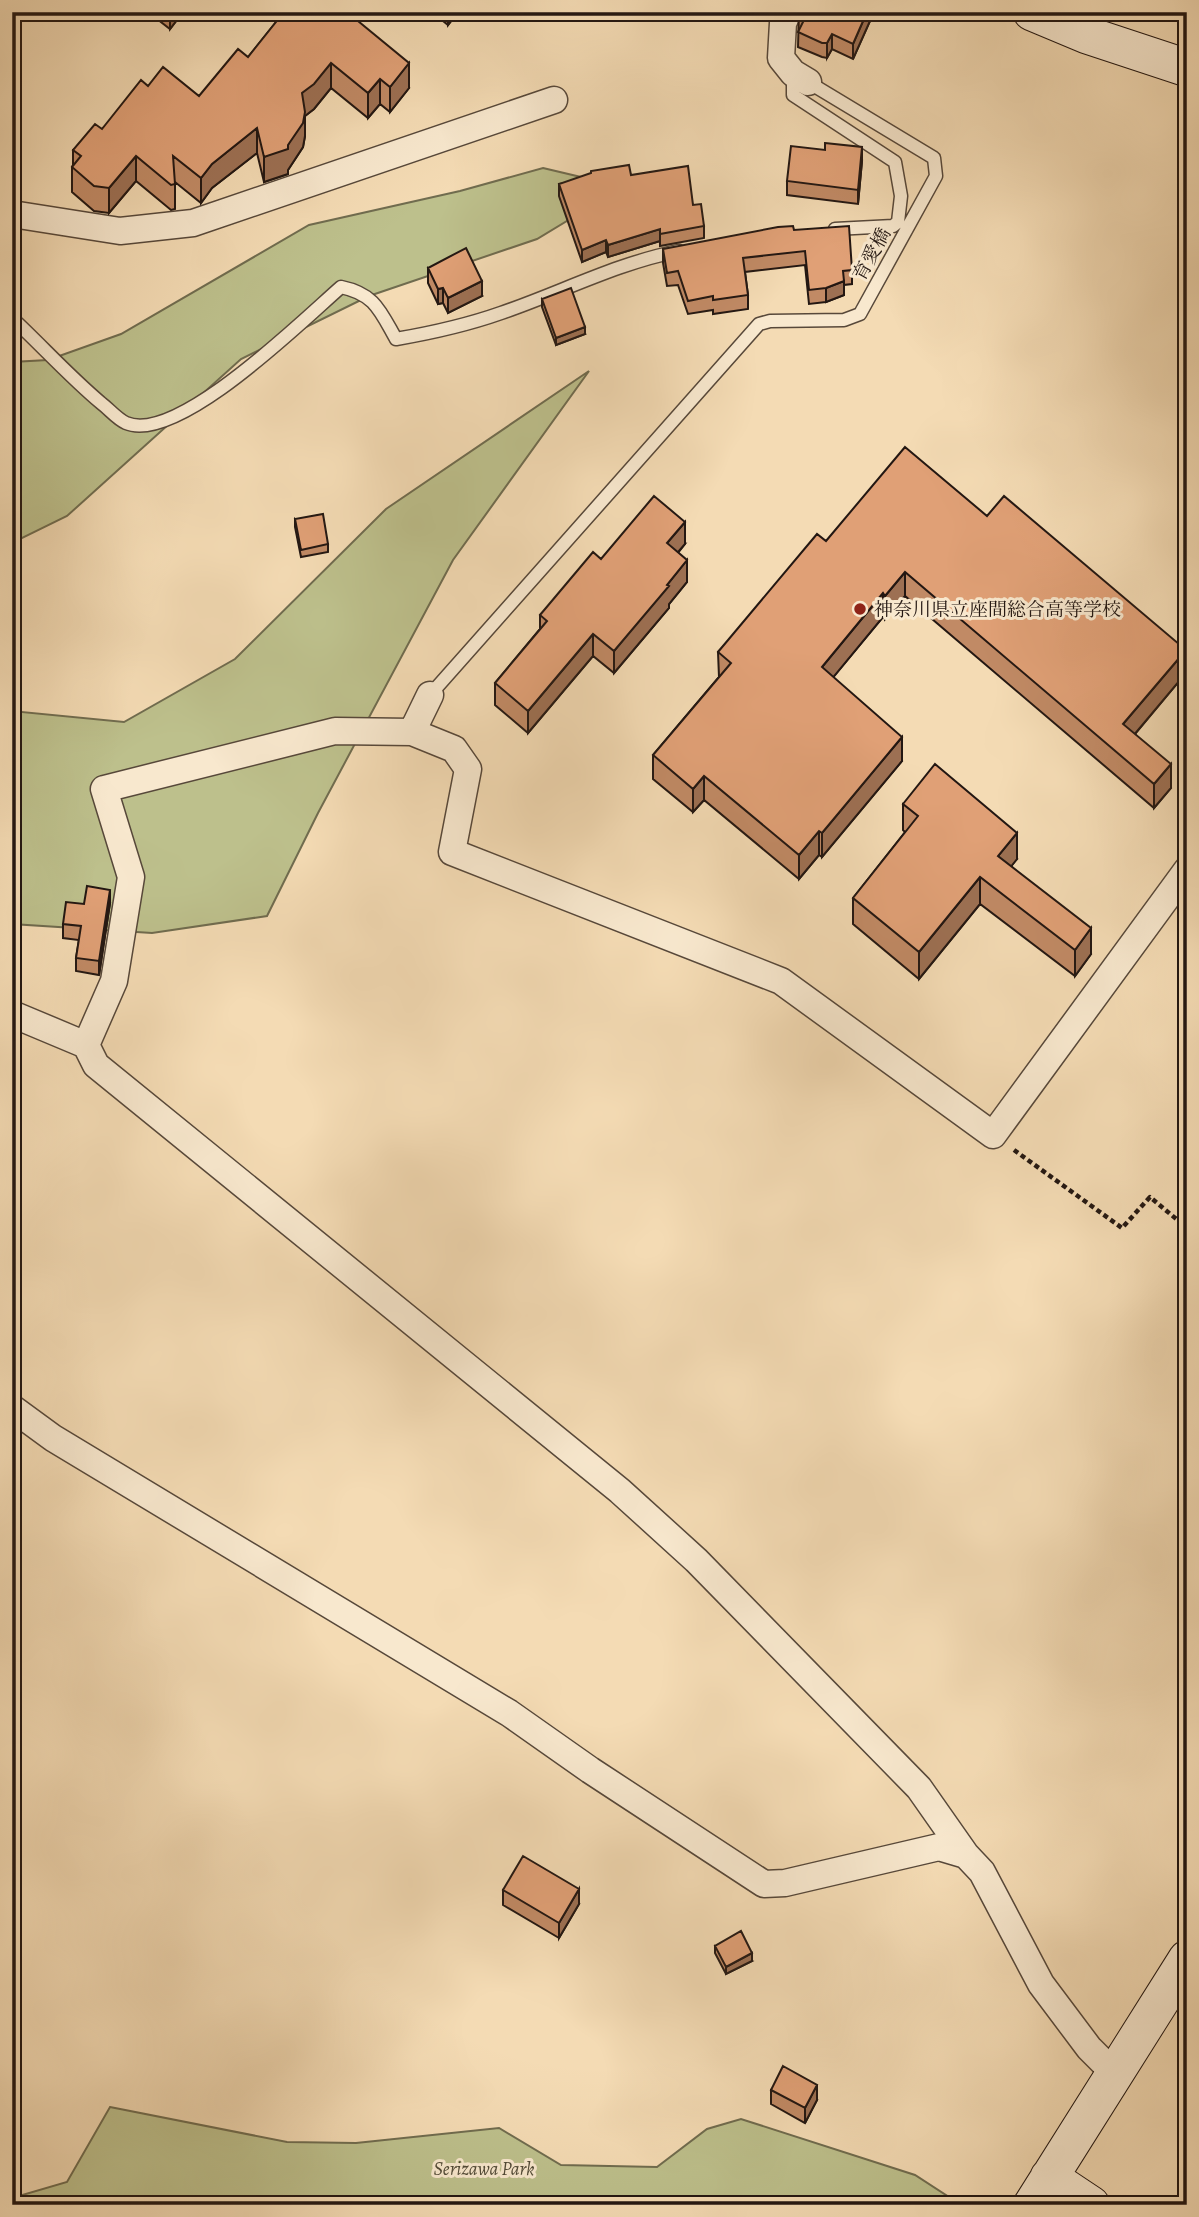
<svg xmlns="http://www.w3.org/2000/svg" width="1199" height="2217" font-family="Alegreya,'Noto Serif JP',serif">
<rect width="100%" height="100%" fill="#f4dbb4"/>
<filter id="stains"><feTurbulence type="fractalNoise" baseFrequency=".00286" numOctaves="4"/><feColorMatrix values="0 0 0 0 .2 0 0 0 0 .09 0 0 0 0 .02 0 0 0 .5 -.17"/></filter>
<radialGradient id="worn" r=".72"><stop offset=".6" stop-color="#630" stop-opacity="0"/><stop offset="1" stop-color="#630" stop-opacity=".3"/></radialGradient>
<path fill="#bdc08c" stroke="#706c4f" stroke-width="2" d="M543,168L623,187L537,239L369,296L241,359L67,516L12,543V362L48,360L121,334L309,225L460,191Z
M589,371L453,560L318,813L267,916L152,933L12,924V711L124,722L235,659L386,509Z
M110,2107L287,2142L356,2143L499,2128L561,2165L657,2167L707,2129L741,2119L915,2175L952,2199L951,2205H12V2198L67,2182Z"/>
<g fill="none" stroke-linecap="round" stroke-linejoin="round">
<g stroke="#57483a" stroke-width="15">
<path id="lane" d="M793,73V95L895,162L901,196L898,222L893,226L835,229
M12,318C42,346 70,377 101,403C109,409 117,419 126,423C177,445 303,320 341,287C375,294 380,311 396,339C431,333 467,325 501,313C560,293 617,263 679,251
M430,695L759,324L770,321L844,320L860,314L936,176L934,158L808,82"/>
</g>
<g stroke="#57483a" stroke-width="29">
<path id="street" d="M788,12L783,23L781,58L793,73L808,82
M12,214L120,231L193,223L554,100
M412,732L430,695
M12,1014L86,1045L114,981L131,877L104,789L335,731L412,732L454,749L468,769L452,852L781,981L993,1135L1187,870
M86,1045L96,1065L620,1491L696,1560L919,1788L966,1855
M12,1408L53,1438L509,1713L590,1770L764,1884L785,1883L939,1847L966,1855L982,1872L1041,1984L1089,2048L1114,2073"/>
</g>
<g stroke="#231712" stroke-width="39">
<path id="secondary" d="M1032,12L1087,35L1187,68
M1049,2177L1091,2205
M1032,2205L1187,1959"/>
</g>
<path stroke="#231712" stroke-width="4.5" stroke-dasharray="5 3.5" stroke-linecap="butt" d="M1014,1150L1122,1228L1150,1197L1187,1228"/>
<use href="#lane" stroke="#f8e8ce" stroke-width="12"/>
<use href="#street" stroke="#f8e8ce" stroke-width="26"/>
<use href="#secondary" stroke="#f8e8ce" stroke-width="37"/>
</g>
<path fill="#c18a65" stroke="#231712" stroke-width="2" d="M148,12H183L170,29Z
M284,12L409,88L390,112L380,104L368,118L331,88L314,109L305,116V136L303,147L288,170V174L264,182L257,153L212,188L201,203L175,182V209L171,210L136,181L109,213L94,211L72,192V167L73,165V150L102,129L148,86L199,96L248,57Z
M432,12H458L448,25Z
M799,12H874L853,59L832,49L827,58L822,57L798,47Z
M862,161L858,204L787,195V181Z
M631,175L693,205L704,226V238L660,246V241L608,257L606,252L582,262L559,196V184Z
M794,230L852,270V284L844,285V295L826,302L809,304L805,265L745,272L748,295V309L713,314V310L688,314L678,285L667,286L663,263V249Z
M428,268L482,296L448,313L443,303L438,304L428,283Z
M542,299L585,334L556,345L542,307Z
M987,516L1186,673L1135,734L1171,788L1154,808L905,596L885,619L883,617L833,677L902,761L822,857L819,855L799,879L704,800L693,812L653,779V755L719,677L718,652L826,541Z
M295,519L328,544V552L301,557L295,527Z
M685,544L678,553L687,582L669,604V608L614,673L593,656L528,733L495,705V683L540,629V615L601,559Z
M903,804L1017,859L1011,866L1091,954L1075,976L980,904L919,979L853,924V898L905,832L903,830Z
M110,903L99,975L76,971V958L79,940L63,938V924L84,904Z
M503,1890L579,1904L559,1938L503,1905Z
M715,1946L752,1961L726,1974L715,1953Z
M771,2090L817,2100L805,2123L771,2104Z"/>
<path fill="#9d7053" stroke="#231712" stroke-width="2" d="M171,12H183L170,29V14Z
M449,12H458L448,25V14Z
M867,12H874L853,59V44Z
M832,34V49L827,58V43Z
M331,63V88L314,109L305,116V136L303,147L288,170V174L264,182V157L288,145L302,93Z
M409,63V88L390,112V87Z
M380,79V104L368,118V93Z
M257,128V153L212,188L201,203V178L212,164Z
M862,147V161L858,204V190Z
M136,156V181L109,213V188Z
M660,229V241L608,257V245Z
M606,240V252L582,262V250Z
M482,281V296L448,313V298Z
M844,281V295L826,302V288Z
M443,288V303L438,304V289Z
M585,327V334L556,345V338Z
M685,522V544L667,565V543Z
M687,560V582L669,604V608L614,673V651Z
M905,572V596L885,619V596Z
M883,593V617L822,691V667Z
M593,634V656L528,733V711Z
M1186,650V673L1123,748V724Z
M902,737V761L822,857V833Z
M1171,764V788L1154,808V784Z
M704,776V800L693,812V789Z
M819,831V855L799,879V855Z
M1017,833V859L998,883V856Z
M980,877V904L919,979V952Z
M110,890V903L99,975V961Z
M1091,928V954L1075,976V950Z
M579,1889V1904L559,1938V1923Z
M752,1953V1961L726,1974V1967Z
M817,2085V2100L805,2123V2108Z"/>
<path fill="#e0a076" stroke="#231712" stroke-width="2" d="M284,12H347L409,63L390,87L380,79L368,93L331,63L314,84L302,93L305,112L303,123L288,145V149L264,157L257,128L212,164L201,178L173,156L175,184L171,185L136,156L109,188L94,186L72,167L81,156L73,150L95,124L102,129L141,80L148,86L163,67L199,96L238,49L248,57Z
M799,12H867L853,44L832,34L827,43H822L798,32L805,18L798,15Z
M825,143L862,147L858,190L787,181L791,146L825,150Z
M629,165L631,175L688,166L693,205L701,204L704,226L660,234V229L608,245L606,240L582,250L559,184L591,173V171Z
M793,226L794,230L849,226L852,270L843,271L844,281L826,288L809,290L805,251L743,258L748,295L713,300V296L688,301L678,271L667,273L663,249L778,227Z
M466,248L482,281L448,298L443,288L438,289L428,268Z
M571,288L585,327L556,338L542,299Z
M905,447L987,516L1004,496L1186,650L1123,724L1171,764L1154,784L905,572L885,596L883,593L822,667L902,737L822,833L819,831L799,855L704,776L693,789L653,755L731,663L718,652L817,534L826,541Z
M654,496L685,522L667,543L687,560L667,585L669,586L614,651L593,634L528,711L495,683L547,621L540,615L593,552L601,559Z
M323,514L328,544L301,550L295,519Z
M935,764L1017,833L998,856L1091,928L1075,950L980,877L919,952L853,898L918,816L903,804Z
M87,886L110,890L99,961L76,958L81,926L63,924L66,902L84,904Z
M523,1856L579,1889L559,1923L503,1890Z
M741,1931L752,1953L726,1967L715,1946Z
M783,2066L817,2085L805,2108L771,2090Z"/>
<circle fill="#8f2418" stroke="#f8e8ce" stroke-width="2.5" cx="860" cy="609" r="7"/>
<g text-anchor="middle" stroke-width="6" stroke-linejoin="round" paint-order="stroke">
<g font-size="19" fill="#231712" stroke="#f8e8ce">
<text transform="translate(871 254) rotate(-61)" y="7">育愛橋</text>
</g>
<g font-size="19" fill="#231712" stroke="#f8e8ce" text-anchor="start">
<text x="874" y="616">神奈川県立座間総合高等学校</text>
</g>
<g font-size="19" font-style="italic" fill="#514a37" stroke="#f8e8ce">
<text x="484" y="2175">Serizawa Park</text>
</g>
</g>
<rect width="1199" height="2217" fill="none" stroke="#f4dbb4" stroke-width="42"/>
<rect x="14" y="14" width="1171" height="2189" fill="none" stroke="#231712" stroke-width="3.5"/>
<rect x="21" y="21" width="1157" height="2175" fill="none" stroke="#231712" stroke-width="2"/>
<rect width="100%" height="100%" filter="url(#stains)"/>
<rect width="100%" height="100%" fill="url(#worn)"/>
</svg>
